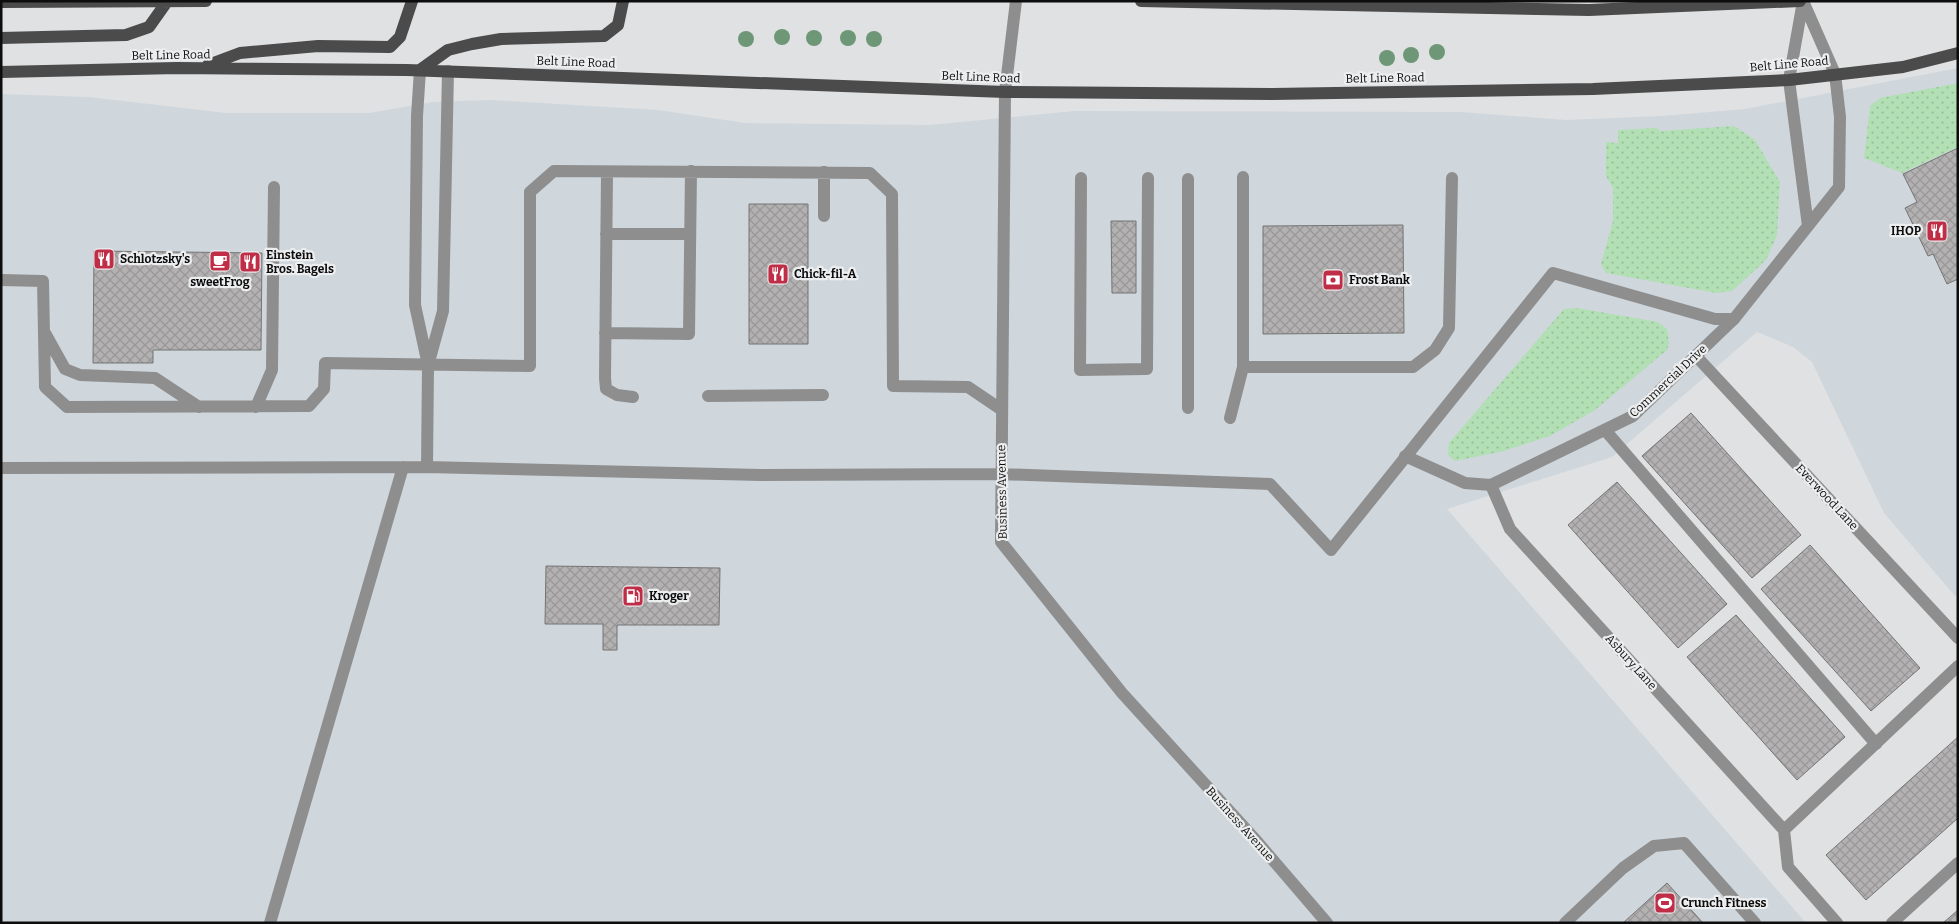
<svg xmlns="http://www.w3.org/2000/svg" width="1959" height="924" font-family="Bitter,serif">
<defs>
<pattern id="grass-dots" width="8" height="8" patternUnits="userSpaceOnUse" patternTransform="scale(1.25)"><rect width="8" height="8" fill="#b2dfb4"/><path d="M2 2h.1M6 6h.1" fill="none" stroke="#98be9a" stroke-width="1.8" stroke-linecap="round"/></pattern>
<pattern id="building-cross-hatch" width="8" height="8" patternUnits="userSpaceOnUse" patternTransform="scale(1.25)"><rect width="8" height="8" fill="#b3b1b2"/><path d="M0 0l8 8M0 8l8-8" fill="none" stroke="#999798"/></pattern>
</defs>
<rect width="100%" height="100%" fill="#e0e1e2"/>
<path fill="#cfd7dd" d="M1958,68V594L1955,596L1884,513L1812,362L1793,347L1757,332L1612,457L1447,509L1806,923H1V94L89,97L226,113H369L433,102L490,100L658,110L745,123L930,125L1074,111L1461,112L1566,120L1662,116L1745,109Z"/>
<path fill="url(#grass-dots)" d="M1958,83V147L1902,173L1864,158L1870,106L1880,98Z
M1734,126L1755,140L1780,182L1777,235L1766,260L1732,291L1716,293L1606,273L1601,264L1613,221V188L1606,176V142L1618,143V130L1656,128L1661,131Z
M1577,308L1658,322L1667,329L1669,343L1667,350L1595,410L1550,436L1504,451L1455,461L1448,455L1449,443L1564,309Z"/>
<path fill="url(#building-cross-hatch)" stroke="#757474" d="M1958,148V279L1947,284L1933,254L1928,256L1905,208L1917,202L1903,174Z
M749,204H808V344H749Z
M1111,221H1136V293H1112Z
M1403,225L1404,333L1263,334V226Z
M94,251L262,253L261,350H153V363H93Z
M1691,413L1801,535L1752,578L1642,456Z
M1617,482L1727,604L1678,648L1568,525Z
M1810,545L1920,668L1871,711L1761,589Z
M546,566L720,568L719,625H617V650H603V624H545Z
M1736,615L1845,737L1797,780L1687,657Z
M1958,737V818L1866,900L1826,855Z
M1667,883L1703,923H1623Z
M1958,910V923H1943Z"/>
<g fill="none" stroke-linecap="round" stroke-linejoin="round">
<path stroke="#8e8e8e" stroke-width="12" d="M420,70L417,116L415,305L428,365L427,467
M1005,92L1001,542L1122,693L1254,838L1327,923
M607,172L605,378L606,389L617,395L633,397
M1243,177V367H1413L1435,350L1449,328L1452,178
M1081,178L1080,370L1147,369L1148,178
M1188,179V408
M824,216V172
M606,234H690
M1,280L43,281L45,387L67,407L309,406L324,389L325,363L530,366V192L554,171L870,173L892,194L893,386L968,387L1002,410
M45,333L65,369L80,375L155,378L199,407
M605,333L689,334L691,171
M429,362L443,311L448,71
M708,396L823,395
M256,407L272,370L274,187
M1230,418L1243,367
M1605,430L1876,744
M1,468L427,467L761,475L1001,474L1270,484L1331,550L1553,273L1715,319H1734
M270,923L403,467
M1565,923L1623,868L1654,846L1684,843L1755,923"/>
<path stroke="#8e8e8e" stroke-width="12" d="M1803,1L1789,80L1808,226
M1005,92L1016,1
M1696,356L1958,638
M1405,456L1465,483L1491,485L1633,416L1734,319L1839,187L1840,117L1835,74L1803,1
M1491,485L1510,529L1784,830
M1837,923L1788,867L1784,830L1958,666
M1892,923L1958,863"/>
<path stroke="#4c4b4b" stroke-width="12" d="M1141,1L1589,10L1800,1
M1,2L206,1
M1,38L126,35L149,27L166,3
M208,65L240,53L318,46L390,47L400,37L412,1
M420,70L448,50L472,44L501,39L604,36L618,25L623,1
M1,72L177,68L407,70L1005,92L1272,94L1593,89L1789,80L1903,67L1958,53"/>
</g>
<g fill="#6d9776">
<circle cx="782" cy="37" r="8"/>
<circle cx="814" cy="38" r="8"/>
<circle cx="848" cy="38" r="8"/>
<circle cx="746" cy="39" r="8"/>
<circle cx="874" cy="39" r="8"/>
<circle cx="1437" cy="52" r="8"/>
<circle cx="1411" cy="55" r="8"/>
<circle cx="1387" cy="58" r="8"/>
</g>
<defs>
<g id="restaurant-square" transform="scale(1.125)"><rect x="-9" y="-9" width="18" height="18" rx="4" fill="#bf2e46" stroke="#edeeef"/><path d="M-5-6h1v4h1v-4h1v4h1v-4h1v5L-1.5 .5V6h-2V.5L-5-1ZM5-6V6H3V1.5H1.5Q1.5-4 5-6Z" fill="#fff"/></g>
<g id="cafe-square" transform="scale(1.125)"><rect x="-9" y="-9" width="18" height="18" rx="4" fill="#bf2e46" stroke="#edeeef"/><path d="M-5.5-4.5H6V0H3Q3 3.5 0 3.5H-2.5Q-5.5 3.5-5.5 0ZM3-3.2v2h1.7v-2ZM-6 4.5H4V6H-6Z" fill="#fff"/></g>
<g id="bank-square" transform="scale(1.125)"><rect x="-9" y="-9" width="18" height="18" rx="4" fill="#bf2e46" stroke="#edeeef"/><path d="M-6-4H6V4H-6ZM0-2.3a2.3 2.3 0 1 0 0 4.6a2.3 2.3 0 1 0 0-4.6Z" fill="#fff"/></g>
<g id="fuel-square" transform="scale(1.125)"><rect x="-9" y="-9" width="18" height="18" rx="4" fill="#bf2e46" stroke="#edeeef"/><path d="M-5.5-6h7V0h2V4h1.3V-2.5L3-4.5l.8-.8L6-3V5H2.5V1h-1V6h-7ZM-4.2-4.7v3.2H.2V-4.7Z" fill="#fff"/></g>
<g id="stadium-square" transform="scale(1.125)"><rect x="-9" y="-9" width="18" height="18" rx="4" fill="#bf2e46" stroke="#edeeef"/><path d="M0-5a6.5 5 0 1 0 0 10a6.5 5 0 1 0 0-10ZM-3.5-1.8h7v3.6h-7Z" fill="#fff"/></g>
</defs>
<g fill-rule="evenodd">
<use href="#restaurant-square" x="1937" y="231"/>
<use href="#restaurant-square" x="104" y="259"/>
<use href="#cafe-square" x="220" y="261"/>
<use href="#restaurant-square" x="250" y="262"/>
<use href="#restaurant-square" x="778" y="274"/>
<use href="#bank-square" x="1333" y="280"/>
<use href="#fuel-square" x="633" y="596"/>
<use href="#stadium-square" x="1665" y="903"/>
</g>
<g text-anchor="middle" stroke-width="4.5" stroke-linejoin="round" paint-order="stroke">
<g font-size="12" fill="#0d0d0d" stroke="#edeeef">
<text transform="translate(171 55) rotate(-1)" y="4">Belt Line Road</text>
<text transform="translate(576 62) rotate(2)" y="4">Belt Line Road</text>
<text transform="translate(1789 64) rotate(-5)" y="4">Belt Line Road</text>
<text transform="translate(981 77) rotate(2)" y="4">Belt Line Road</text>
<text transform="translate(1385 78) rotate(-1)" y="4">Belt Line Road</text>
<text transform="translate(1668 381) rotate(-43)" y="4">Commercial Drive</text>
<text transform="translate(1002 492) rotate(-91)" y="4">Business Avenue</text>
<text transform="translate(1827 497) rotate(47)" y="4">Everwood Lane</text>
<text transform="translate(1631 662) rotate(48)" y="4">Asbury Lane</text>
<text transform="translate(1240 824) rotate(48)" y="4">Business Avenue</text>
</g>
<g font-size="12" font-weight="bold" fill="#0d0d0d" stroke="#edeeef" text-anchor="start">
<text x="1921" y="235" text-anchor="end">IHOP</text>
<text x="266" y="259">Einstein<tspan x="266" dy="14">Bros. Bagels</tspan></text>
<text x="120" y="263">Schlotzsky's</text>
<text x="794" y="278">Chick-fil-A</text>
<text x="1349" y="284">Frost Bank</text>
<text x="220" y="286" text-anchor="middle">sweetFrog</text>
<text x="649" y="600">Kroger</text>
<text x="1681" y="907">Crunch Fitness</text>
</g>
</g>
<rect width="1959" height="924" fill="none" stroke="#0d0d0d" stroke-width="5"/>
</svg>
